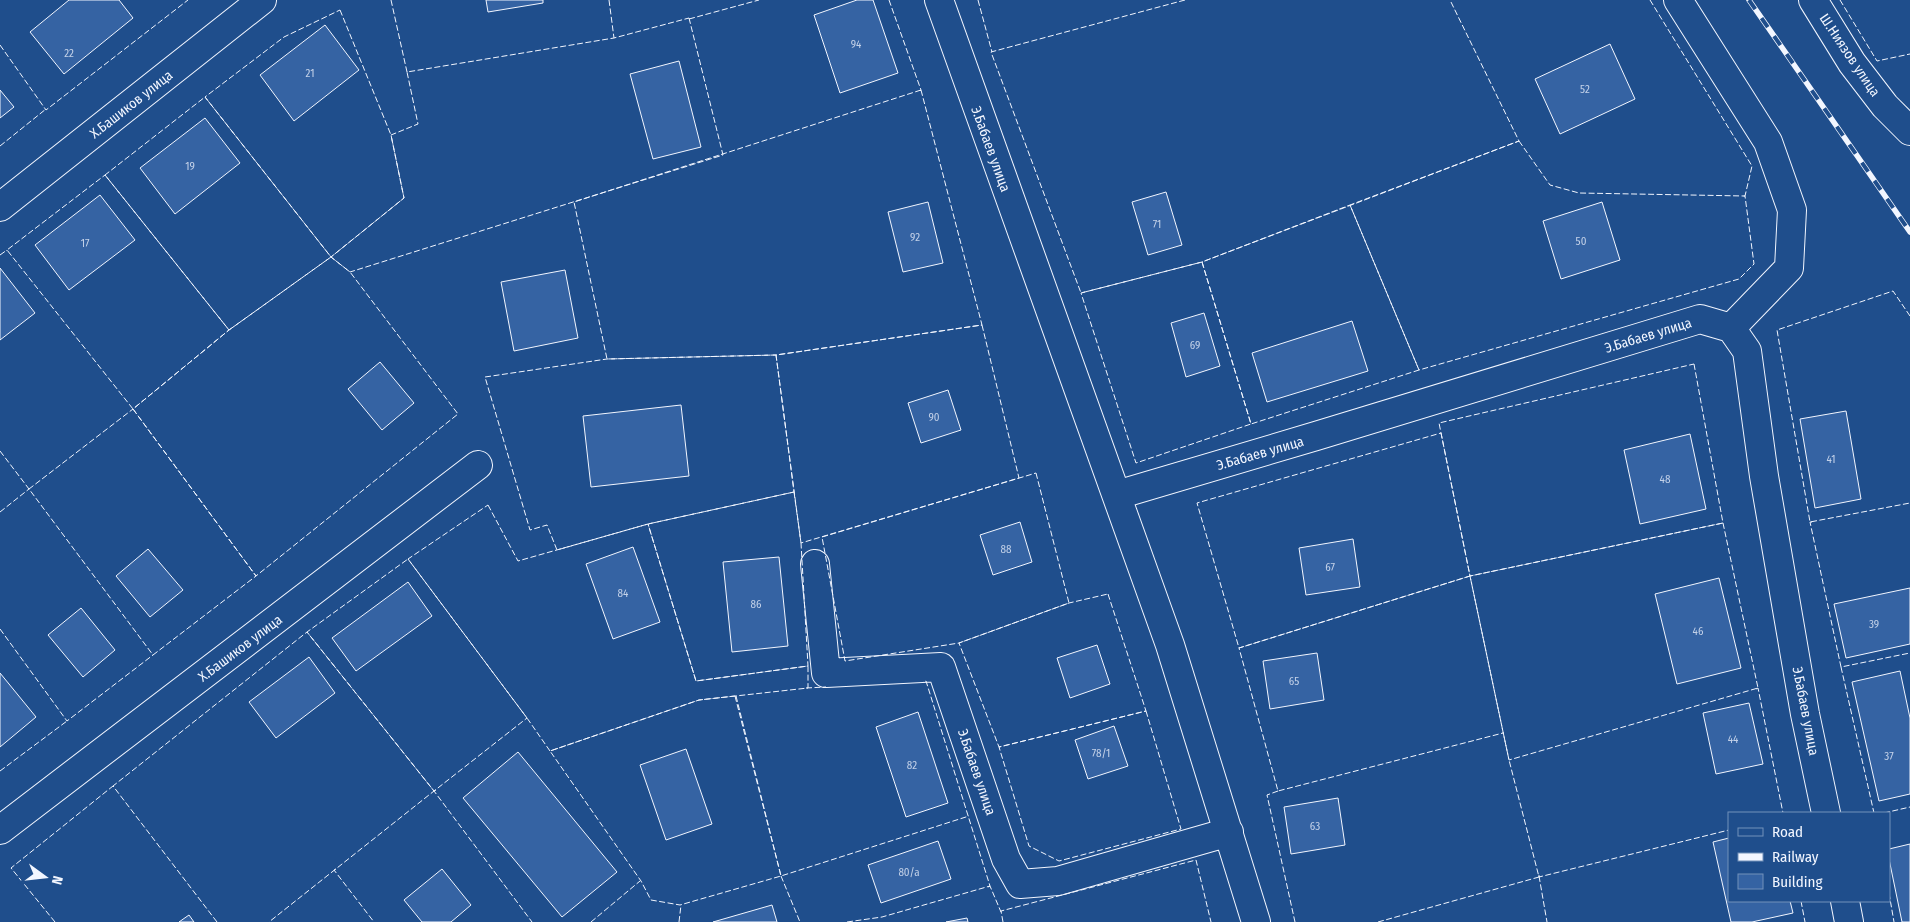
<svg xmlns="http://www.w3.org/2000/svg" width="1910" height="922" font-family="'Fira Sans Condensed',sans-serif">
<rect width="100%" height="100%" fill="#1f4e8c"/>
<path fill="#3563a3" stroke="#f2f6ff" d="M69,0H119L133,18L64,74L30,32Z
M486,0H543V3L488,12Z
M857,0H873L898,73L840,93L814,15Z
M325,25L359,70L294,121L260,75Z
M1610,44L1635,99L1560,134L1535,79Z
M679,61L701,147L653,159L630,74Z
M0,90L14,107L0,118Z
M205,118L240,163L175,214L140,168Z
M1166,192L1182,245L1148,255L1132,202Z
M100,195L135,240L69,290L35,245Z
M928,202L943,263L903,272L888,212Z
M1602,202L1620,260L1561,279L1543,221Z
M0,268L35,313L0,340Z
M565,270L578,338L514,351L501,282Z
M1204,313L1220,366L1186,377L1171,323Z
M1352,321L1368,371L1267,402L1252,353Z
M380,362L414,403L382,430L348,389Z
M948,390L961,430L921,443L908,403Z
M681,405L689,476L591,487L583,416Z
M1846,411L1861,499L1815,508L1800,419Z
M1690,434L1706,509L1640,524L1624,450Z
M1020,522L1032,562L993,575L980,535Z
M1353,539L1360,587L1306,595L1299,548Z
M633,547L660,622L613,639L586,564Z
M148,549L183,590L150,617L116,576Z
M779,557L788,646L732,652L723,562Z
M1719,578L1741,668L1677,684L1655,594Z
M408,582L432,616L356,671L332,638Z
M1910,588V644L1846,658L1834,604Z
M81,608L115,650L83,677L48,635Z
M1097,645L1110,684L1070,698L1057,658Z
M1317,653L1324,700L1270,709L1263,661Z
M309,657L335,693L276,738L249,702Z
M1900,671L1910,718V794L1879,801L1852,682Z
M0,673L36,717L0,747Z
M1749,703L1763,764L1716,774L1703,713Z
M918,712L948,803L906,817L876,727Z
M1114,726L1128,766L1088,779L1075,740Z
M686,749L712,824L666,840L640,765Z
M518,752L617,872L562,917L463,798Z
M1338,798L1345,845L1291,854L1284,807Z
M1729,838V901H1790L1793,913L1752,922H1731L1713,842Z
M938,841L951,879L881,903L868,865Z
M1910,844V922H1902L1889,859V849Z
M442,869L471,905L451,922H422L404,900Z
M772,905L777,922H713Z
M189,915L194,922H179Z
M967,918L968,922H946Z"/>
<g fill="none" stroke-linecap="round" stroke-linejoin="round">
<g stroke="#f2f6ff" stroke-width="30">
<path id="minor" d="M939,0L1170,645L1256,922
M1678,0L1768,142L1792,210L1789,268L1731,328
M1813,0L1852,63L1885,106L1910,131
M0,207L262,0
M1117,495L1316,436L1700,319L1731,328L1747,351L1764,476L1805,714L1826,813
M815,564L826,673L941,667L1006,859L1020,884L1058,881L1229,832
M0,830L478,465
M1845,901L1849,922"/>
</g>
<use href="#minor" stroke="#1f4e8c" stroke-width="28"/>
<g stroke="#f2f6ff" stroke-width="5.5">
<path id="rail" d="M1749,0L1910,232"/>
</g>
<use href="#rail" stroke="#1f4e8c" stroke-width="4" stroke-dasharray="11" stroke-linecap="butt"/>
<path stroke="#f2f6ff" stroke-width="1" stroke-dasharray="6 2.5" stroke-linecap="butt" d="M391,0L407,72L409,71
M609,0L614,38
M889,0L921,90L920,91
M978,0L992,52
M1185,0L991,52L1081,293L1202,262L1519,141L1450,0
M1650,0L1752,166L1745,196H1743
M1840,0L1877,61L1910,54
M340,10L391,135L404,198L331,257L205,97L284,37Z
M689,18L723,155L350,272L331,257L404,198L391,135L418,124L407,72L614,38Z
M689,19L759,0
M0,45L46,110L188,0
M921,90L982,325L776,355L607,359L574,202Z
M205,97L331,257L229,330L105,175Z
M1519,141L1550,185L1579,193L1745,196L1754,264L1739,279L1419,370L1350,205Z
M0,146L46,109
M105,175L229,330L133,409L7,250Z
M1350,205L1419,370L1251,424L1202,262Z
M0,255L7,250V251
M331,257L350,272L458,414L256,576L133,409L229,330Z
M1202,262L1251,424L1136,463L1081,293Z
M1910,316L1893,291L1777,330L1810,522L1910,503
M982,325L1019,478L801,543L776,355Z
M776,355L794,492L648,524L557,550L547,525L530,530L485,377L607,359Z
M1694,364L1723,523L1470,576L1439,423Z
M133,409L256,576L153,655L29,489Z
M1441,433L1470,576L1239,648L1197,503Z
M0,451L29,489L31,487
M1036,473L1069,603L959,643L845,661L822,537Z
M794,492L801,543L808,666L696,681L648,524Z
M488,505L518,561L648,524L696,681L808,666V688L699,700L550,751L527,718L408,559Z
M0,512L29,489
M1812,522H1810L1841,667L1910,653
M1723,523L1758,688L1509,760L1470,576Z
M408,559L527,718L434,791L307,632Z
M1108,594L1146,711L999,747L959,643L1069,603Z
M0,629L67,721L153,655
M1841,667L1874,813
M806,688L826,687
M1756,689L1758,688L1783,813
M735,696L781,876L680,905L651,900L641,881L550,751L699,700Z
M736,696L781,876L969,816
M1146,711L1181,829L1059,861L1029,846L999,747Z
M0,771L67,721L66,720
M436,790L434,791L532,922
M1278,791L1267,795L1295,922
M1884,813L1910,807
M336,869L334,870L374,922
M1539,875V877L1729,830
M781,876L800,922
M1539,876L1547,922
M988,887L990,886L1001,912
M1889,893L1894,922
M1801,901L1805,922
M55,922L11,868L113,786L114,787
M217,922L113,786L307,632L434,791L269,922
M591,922L640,881
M679,922L681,905
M847,922L882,917L990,886L926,681L923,682
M1003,922L1001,911L1196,860L1211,922
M1378,922L1539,877L1509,760L1470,576L1239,648L1278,791L1503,733"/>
</g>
<g text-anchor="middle" stroke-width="4" stroke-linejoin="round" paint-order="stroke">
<g font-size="11" fill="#c3d1e8">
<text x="856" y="48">94</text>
<text x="69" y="57">22</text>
<text x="310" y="77">21</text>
<text x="1585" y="93">52</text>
<text x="190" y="170">19</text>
<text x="1157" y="228">71</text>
<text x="915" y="241">92</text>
<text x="1581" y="245">50</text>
<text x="85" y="247">17</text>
<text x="1195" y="349">69</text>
<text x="934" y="421">90</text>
<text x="1831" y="463">41</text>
<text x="1665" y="483">48</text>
<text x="1006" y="553">88</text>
<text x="1330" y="571">67</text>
<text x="623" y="597">84</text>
<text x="756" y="608">86</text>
<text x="1874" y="628">39</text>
<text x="1698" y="635">46</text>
<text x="1294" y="685">65</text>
<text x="1733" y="743">44</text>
<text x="1101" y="757">78/1</text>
<text x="1889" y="760">37</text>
<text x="912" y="769">82</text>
<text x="1315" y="830">63</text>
<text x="909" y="876">80/а</text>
</g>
<g font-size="14" fill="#f2f6ff" stroke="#1f4e8c">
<text transform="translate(1850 55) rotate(56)" y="5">Ш.Ниязов улица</text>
<text transform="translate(131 104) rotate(-38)" y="5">Х.Башиков улица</text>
<text transform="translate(991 149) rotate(70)" y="5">Э.Бабаев улица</text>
<text transform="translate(1648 335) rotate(-17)" y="5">Э.Бабаев улица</text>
<text transform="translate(1260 453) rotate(-16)" y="5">Э.Бабаев улица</text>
<text transform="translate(240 648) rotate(-37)" y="5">Х.Башиков улица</text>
<text transform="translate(1806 711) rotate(79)" y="5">Э.Бабаев улица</text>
<text transform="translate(977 772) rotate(71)" y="5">Э.Бабаев улица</text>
</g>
</g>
<rect x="1728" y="812" width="162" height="90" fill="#1f4e8c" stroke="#7391ba"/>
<rect x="1738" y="828" width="25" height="8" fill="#1f4e8c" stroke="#7391ba"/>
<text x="1772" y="837" font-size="15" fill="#f2f6ff">Road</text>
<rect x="1738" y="853" width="25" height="8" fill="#f2f6ff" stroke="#7391ba"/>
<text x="1772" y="862" font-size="15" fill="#f2f6ff">Railway</text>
<rect x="1738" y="874" width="25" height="15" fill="#3563a3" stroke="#7391ba"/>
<text x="1772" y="887" font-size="15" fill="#f2f6ff">Building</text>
<g transform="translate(45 877) rotate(105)" stroke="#1f4e8c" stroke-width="4" paint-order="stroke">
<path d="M0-4L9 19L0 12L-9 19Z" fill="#f2f6ff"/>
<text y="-8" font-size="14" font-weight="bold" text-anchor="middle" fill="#f2f6ff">N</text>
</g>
</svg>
